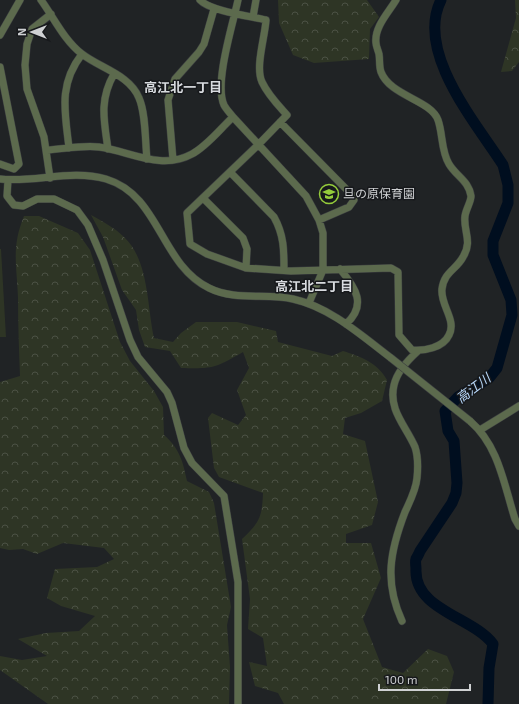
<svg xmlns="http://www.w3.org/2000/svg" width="519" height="704" font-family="'Exo 2','Noto Sans JP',sans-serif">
<defs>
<pattern id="forest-crowns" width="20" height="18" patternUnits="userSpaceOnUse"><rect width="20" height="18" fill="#2e3525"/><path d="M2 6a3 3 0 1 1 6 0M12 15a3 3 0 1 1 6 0" fill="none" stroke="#4b5144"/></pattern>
</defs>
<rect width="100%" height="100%" fill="#202325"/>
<path fill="url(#forest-crowns)" d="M278,0H367L379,17L370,29L369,59L314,63L293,55L279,23Z
M515,0H519V62L512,71L501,72L516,18Z
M91,215C102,221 115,228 124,237C149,260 147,307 154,338L173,342L181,333L196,322H237L276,331L278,342L332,356L343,351C361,357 377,362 387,380L382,401L361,413L345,418L343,434L365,441L378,502L372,525L346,534V543H371L381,578L363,619L382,667L403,673L428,649L447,656L454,672L446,704H284L278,693L255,686L249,662L267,666L263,638L248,629L250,599L242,539C260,522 262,517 263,493L219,477L214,468L208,418L212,413L238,425L246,415L237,390L249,368L243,352C215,368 213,369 181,368L170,351L145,347L139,330L136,310L122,290L103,237Z
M24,216H39L78,233L90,250L120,342L130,361L154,391L163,407L164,435C180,449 183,462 187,481L209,492L214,503L231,607L227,625L230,667L229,704H48L0,670V656L22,660L47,656L18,639L46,633L79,631L95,616L61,606L47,598L55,569L97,567L114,559L104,548L63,543L37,554L23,549L9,550L0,548V382L20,376C19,350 18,324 18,298C17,265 11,248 24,216Z"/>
<path fill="#2e3525" d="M0,249H1L6,337H0Z"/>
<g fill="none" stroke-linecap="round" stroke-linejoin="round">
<path stroke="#000e1f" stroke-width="11" d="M441,0C415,52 476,123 503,165L508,185V203L493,241V255L511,300L512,315L497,368L489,378L458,397L445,411L448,431L454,441L457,483L456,493L452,503L420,551C419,554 417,557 416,559C415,562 416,566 416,569C414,610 473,617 493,644L489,668L488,704"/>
<g stroke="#3c3f41" stroke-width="8">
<path id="minor" d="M41,0C54,18 64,40 82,54C100,68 130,75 139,98C146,114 145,141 147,159
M200,0C210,11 249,16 266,20C265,37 255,67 262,82C268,95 278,105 287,115L258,145L187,213L190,244L207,254L246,268L291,271L391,268L398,272L399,335L412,350C424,351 443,348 449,335C457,320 440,305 442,289C444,272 456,270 463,257C473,241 463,231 465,216C466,209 471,202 471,196C469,181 456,176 449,164C441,151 443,134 438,120C431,100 390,96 381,72C379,67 380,60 379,54C378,50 376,46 376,43C374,27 389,12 396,0
M238,0C233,24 214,83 224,105C226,109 230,113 233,117L306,196L319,220L323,233V270L309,303
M253,17L256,0
M0,35L20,0
M0,67L19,164L14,169L0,164
M280,122L353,196L354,200L349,207L319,220
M69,148C65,112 58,85 82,54
M108,149C104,121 99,100 114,74
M47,150C64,149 82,145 99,147C130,151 161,171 192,154C207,146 220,129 233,117
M173,160L168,100L175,79L199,52L204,44L214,9
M230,172L274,217C284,235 284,250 284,270
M50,178L44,137L27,89L25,65L27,44L32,29L51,14
M0,179C35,183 71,169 106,179C160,195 160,264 209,288C235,301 266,293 293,299C330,307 362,336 391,358
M8,180L7,196L14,205L23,206L37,199H54L77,210L88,225L103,260L130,340L138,357L167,392L172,403L184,448L192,463L224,496L238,582V704
M203,198L243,238L247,249L246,268
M340,269C356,288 367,305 346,324
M470,421C499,446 504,485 515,519L519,526
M480,430L519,406
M402,621C384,582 390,551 405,512C410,501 416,490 417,478C418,468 418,456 415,447C406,426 388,410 394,385C397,372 409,359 418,351"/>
</g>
<use href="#minor" stroke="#5c6a4d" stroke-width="7"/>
<g stroke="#3c3f41" stroke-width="8" stroke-linecap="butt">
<path id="minor-bridge" d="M391,358L470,421"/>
</g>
<use href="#minor-bridge" stroke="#5c6a4d" stroke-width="7"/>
</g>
<defs>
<g id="school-ring" transform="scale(1)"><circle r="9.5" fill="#17191c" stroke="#95cc3b" stroke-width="1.5"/><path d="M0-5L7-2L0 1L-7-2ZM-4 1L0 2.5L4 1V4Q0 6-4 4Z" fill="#95cc3b"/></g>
</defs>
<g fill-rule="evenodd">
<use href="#school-ring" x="329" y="194"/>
</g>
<g text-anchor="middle" stroke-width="3" stroke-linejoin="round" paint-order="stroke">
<g font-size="12" fill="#cfd1d3" stroke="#17191c" text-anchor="start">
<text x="343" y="198">旦の原保育園</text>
</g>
<g font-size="13" font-weight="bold" fill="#d8dbdf" stroke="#17191c">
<text x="183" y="92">高江北一丁目</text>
<text x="314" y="291">高江北二丁目</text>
</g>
<g font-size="13" font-style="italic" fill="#b9dafd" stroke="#17191c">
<text transform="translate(473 388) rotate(-37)" y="5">高江川</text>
</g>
</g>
<g transform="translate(32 32) rotate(270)" stroke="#17191c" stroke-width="3" paint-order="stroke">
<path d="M0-3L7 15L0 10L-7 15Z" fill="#cfd1d3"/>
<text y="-6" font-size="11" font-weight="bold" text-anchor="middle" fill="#cfd1d3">N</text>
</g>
<path d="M379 684v6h91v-6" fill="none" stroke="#cfd1d3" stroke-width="2"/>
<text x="385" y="684" font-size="12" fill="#cfd1d3" stroke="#17191c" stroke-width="3" paint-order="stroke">100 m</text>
</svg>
